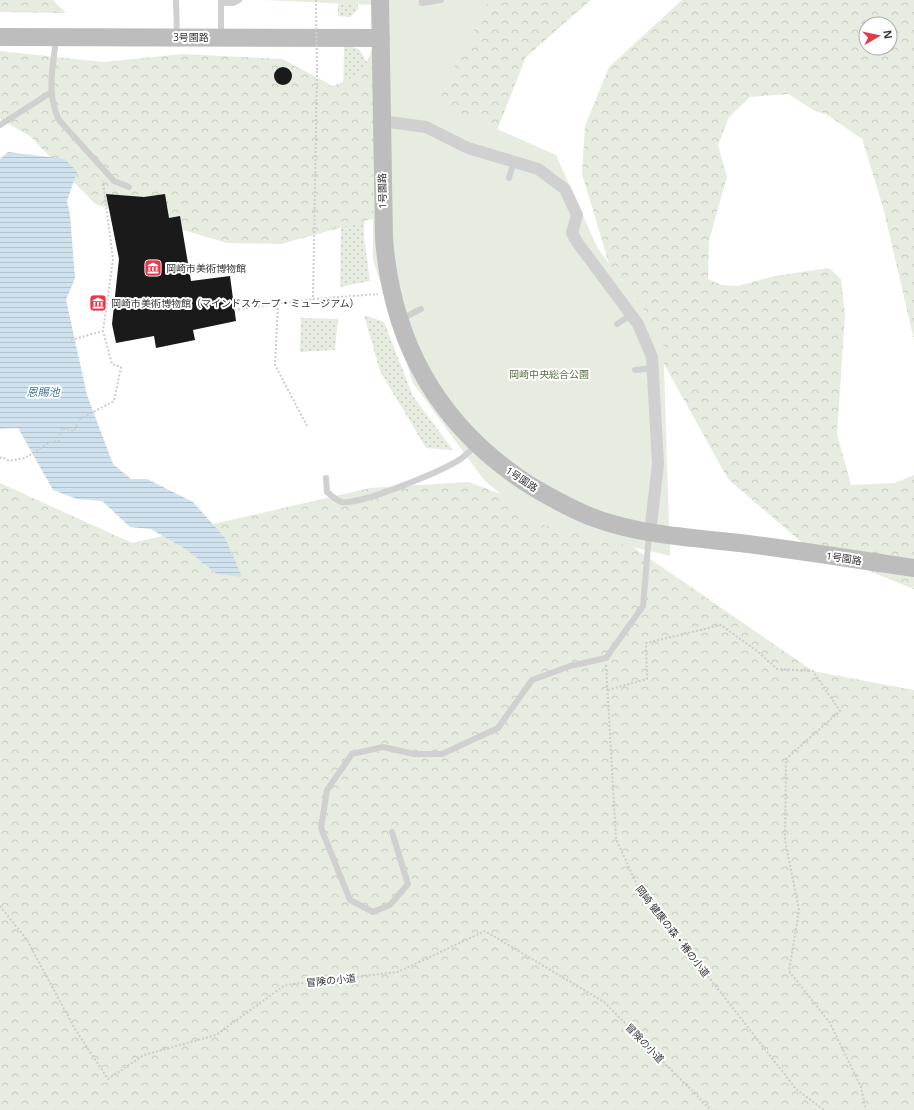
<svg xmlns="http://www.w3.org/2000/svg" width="914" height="1110" font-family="'Open Sans','Noto Sans JP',sans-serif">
<defs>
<pattern id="grass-dots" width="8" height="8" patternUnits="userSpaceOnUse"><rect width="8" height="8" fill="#e6ecdf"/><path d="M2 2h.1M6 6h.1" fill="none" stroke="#c6cbc0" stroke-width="1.8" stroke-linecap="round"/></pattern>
<pattern id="forest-crowns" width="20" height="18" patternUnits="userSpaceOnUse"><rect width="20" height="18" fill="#e6ecdf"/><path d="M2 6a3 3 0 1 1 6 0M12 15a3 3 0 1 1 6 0" fill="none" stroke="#c6cbc0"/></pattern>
<pattern id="water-rules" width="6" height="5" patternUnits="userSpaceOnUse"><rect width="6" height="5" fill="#cfe2ee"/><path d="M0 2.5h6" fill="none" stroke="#b2c2cd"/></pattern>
</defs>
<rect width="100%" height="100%" fill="#fff"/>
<path fill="url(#grass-dots)" d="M338,0H358V9L350,17L338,16Z
M344,45L359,49L368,64L364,237L370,281L340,287Z
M364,315L384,322L413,396L453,450L426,448L380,371Z
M301,318L338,319L335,350L300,352Z"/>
<path fill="url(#forest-crowns)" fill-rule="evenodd" d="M0,0H53L66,13L0,12Z
M411,0H591L526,57L488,153L412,208L281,244L227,243L95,204L30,136L0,119V51L103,62L183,54L282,59L333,86L362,73L382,26Z
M682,0H914V340L883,207L862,139L826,114L815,111L788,94L750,97L729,117L718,145L727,177L709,240L708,279L721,285L737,286L775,276L829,268L841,279L845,314L837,434L851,485L895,483L914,475V589L806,546L728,479L610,267L582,174L585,126L609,67ZM866,24H890V48H866Z
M469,482L624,541L813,671L914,690V1110H0V483L132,543L370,488Z"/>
<path fill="#e6ecdf" d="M265,0H490L436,102L556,155L598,249L663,335L670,556L535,523L484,480L413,383L373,260V5Z"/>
<path fill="url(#water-rules)" d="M8,152L65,159L77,172L67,201L70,215L75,278L66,300L87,395L113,464L131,479H147L193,502L225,538L242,577L217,574L187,550L151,529L130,527L102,501L77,499L53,490L18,428L0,429V159Z"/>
<path fill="#1a1a1a" d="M274 76a9 9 0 1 1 18 0a9 9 0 1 1-18 0Z
M106,194L144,197L165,194L169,218L180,216L191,281L230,276L236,321L193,330L195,340L156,348L154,336L116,343L112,324L119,259Z"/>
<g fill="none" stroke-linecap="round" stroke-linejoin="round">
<path stroke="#cdcdcd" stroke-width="2" stroke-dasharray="2 2" stroke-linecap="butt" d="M317,71L313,299L378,294
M278,304L275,365L307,426
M234,310L313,299
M71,340L103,331
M0,458L2,457L9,461L25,458L50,442L59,441L62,428L74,431L80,419L114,401L121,367L112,364L103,331L113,259L103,181
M606,665L616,839L637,885L796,1089L824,1110
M608,690L647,679L646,643L721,625L757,651L777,669L813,671L840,711L786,759L785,840L799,910L789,971L830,1023L861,1087L866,1110
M0,906L27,940L75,1029L108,1079L144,1055L216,1035L285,985L398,972L485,931L604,1002L711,1110"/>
<path stroke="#d0d0d0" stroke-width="6" d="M176,0L177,36
M422,0V3L441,0
M221,3H233L239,0
M221,36V0
M56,39C53,68 46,93 59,120L114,181L129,187
M0,125L50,93
M509,178L514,161
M401,319L421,309
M617,324L631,315
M635,370L653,368
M326,478L327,492C331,495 337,501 342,502C361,505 445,470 462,458C467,454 471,450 476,446
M392,832L408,884L390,905L373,912L350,900L321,828L327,790L352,754L383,747L414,754H442L498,728L532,680L570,666L606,658L643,606L649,534"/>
<path stroke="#d0d0d0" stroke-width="12" d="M381,121L426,127L468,148L538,169L565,189L577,215L572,233L577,242L638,324L652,357L658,464L650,533"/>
<path stroke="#bdbdbd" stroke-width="18" d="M380,0L384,238C392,345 440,428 531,486C552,498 574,511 597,519C645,536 698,538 748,544C803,551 859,560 914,568
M0,37L381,38"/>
<path stroke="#cdcdcd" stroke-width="2" stroke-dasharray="2 2" stroke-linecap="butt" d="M316,0L317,71"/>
</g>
<defs>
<g id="museum-square" transform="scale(0.9)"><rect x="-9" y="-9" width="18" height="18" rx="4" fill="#e63946" stroke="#fff"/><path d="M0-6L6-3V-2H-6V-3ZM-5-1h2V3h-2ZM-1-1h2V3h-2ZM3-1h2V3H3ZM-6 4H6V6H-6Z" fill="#fff"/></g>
</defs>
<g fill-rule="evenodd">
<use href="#museum-square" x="153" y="268"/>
<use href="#museum-square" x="98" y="303"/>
</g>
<g text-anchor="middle" stroke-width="4" stroke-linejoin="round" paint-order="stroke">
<g font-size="10" fill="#333" stroke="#fff">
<text x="191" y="41">3号園路</text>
<text transform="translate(382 191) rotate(-91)" y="4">1号園路</text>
<text transform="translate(522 479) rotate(34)" y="4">1号園路</text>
<text transform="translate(844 558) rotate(9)" y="4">1号園路</text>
<text transform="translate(673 931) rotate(52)" y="4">岡崎 健康の森・椿の小道</text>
<text transform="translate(331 980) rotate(-6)" y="4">冒険の小道</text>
<text transform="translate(645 1043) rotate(46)" y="4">冒険の小道</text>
</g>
<g font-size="10" fill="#333" stroke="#fff" text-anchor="start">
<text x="166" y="272">岡崎市美術博物館</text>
<text x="111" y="307">岡崎市美術博物館（マインドスケープ・ミュージアム）</text>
</g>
<g font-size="10" fill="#56703f" stroke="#fff">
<text x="549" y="378">岡崎中央総合公園</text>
</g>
<g font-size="11" font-style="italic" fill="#3f7597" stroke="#fff">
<text x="43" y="396">恩賜池</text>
</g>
</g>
<g transform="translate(878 36) rotate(81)"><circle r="19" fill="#ffffff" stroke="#adadad"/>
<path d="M0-3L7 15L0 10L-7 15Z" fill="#e63946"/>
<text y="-6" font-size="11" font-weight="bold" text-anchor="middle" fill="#333333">N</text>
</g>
</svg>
